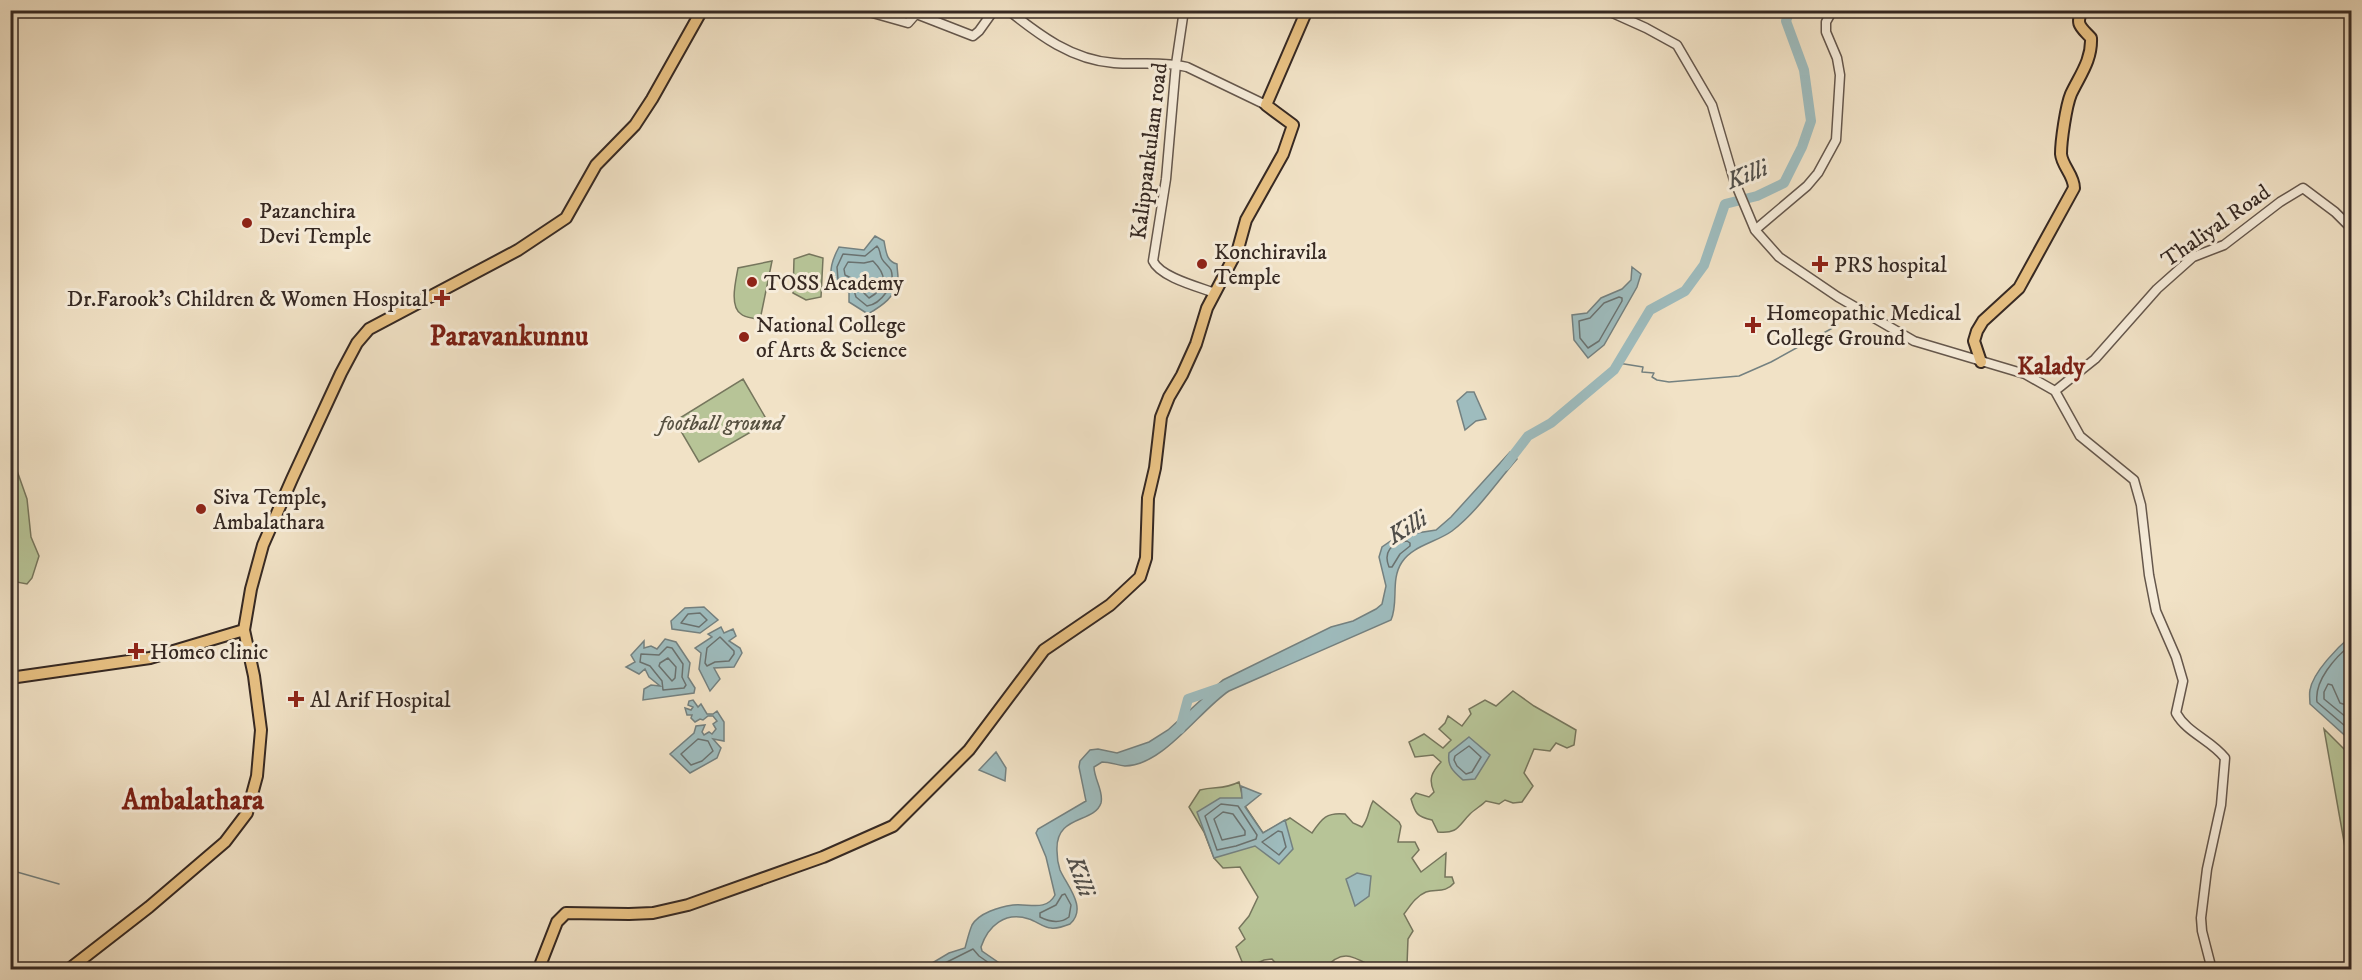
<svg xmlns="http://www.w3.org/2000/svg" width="2362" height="980" font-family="'IM FELL DW Pica',serif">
<rect width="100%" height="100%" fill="#f1e2c6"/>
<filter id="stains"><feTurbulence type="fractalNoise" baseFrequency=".00333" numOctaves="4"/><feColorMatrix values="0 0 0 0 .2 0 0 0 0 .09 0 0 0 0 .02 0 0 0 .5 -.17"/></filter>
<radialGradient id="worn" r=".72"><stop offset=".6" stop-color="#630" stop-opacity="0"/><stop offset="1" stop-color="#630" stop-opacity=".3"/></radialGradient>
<path fill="#b7c497" stroke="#76765d" stroke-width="1.5" d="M809,254L823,258L821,297L806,300L793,293L794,259Z
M772,261L760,320C755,318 745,318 741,314C729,306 736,280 738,268Z
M743,379L768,422L699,462L675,421Z
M11,465H15L27,499L31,537L39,556L32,578L27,584L11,581Z
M1513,691L1534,706L1576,730L1574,745L1567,748L1556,743L1550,751L1534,749L1524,773L1533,786L1522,802L1513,803L1505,800L1499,804L1486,801C1481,806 1475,809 1470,814C1458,826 1458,834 1438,832L1432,820C1417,817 1415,813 1411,799L1416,793L1429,797L1434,792C1428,779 1432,772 1441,762L1433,755L1415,757L1409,742L1424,734L1443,748L1451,740L1439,729L1445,723L1448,716L1462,726L1471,714L1469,709L1485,700L1496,706Z
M2324,729L2351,756V881Z
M1239,782L1245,806L1263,833L1290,818L1312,833C1322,818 1327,812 1345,814L1353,823L1362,827C1369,819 1368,810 1373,801L1399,822L1401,826L1398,842H1415L1419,850L1412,858L1421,872L1446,853L1445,877H1452L1454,883C1446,893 1436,889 1426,892C1416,896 1410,906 1404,914L1413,931L1408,939L1407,965L1401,969C1395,969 1383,972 1377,969C1355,958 1344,946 1324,969H1281L1272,959L1264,960L1245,969L1236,947L1245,939L1239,928L1249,916L1258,897L1240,867L1223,868L1214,858L1204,832L1189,807L1200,790C1216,786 1223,790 1239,782Z"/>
<path fill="#9ebcbe" stroke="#748180" stroke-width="1.5" d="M875,236L884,241C886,251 886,261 897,264C897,269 898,273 898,278C898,296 880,307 868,314L849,302V292L832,284C829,270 832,260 839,247L864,250Z
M1632,267L1641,274L1637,287L1604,345L1588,358L1574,340L1572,315L1587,313L1601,298L1622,289L1631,280Z
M1467,392H1474L1486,419L1476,421L1465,430L1457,401Z
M1510,452L1517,459C1496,483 1477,512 1452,531C1437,542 1412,546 1402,562C1390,580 1399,602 1391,620L1229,691C1200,710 1163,766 1125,766C1117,765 1110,762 1102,762L1094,767C1094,779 1104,791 1101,803C1094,824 1055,814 1057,851C1057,857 1058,864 1060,870C1067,886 1088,908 1070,924C1065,926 1057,929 1051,928C1044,928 1036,921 1029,919C1005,911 988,926 981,947L982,951L1008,969H922L949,953L965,948C967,941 969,932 972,925C979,913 999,907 1013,905C1028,903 1046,912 1055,895L1046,857L1036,833L1038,829L1086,801L1079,767L1080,761L1090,750L1098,749L1117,753L1149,742L1168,730L1223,680L1331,627L1353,621L1376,609L1382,604L1386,586L1379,557L1382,547L1398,536L1436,530L1451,517Z
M704,607L718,620L700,633L672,629L671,621L685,608Z
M721,627L724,633L733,629L736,636L729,641L740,648L742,653L734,667L714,668L720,679L710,691L699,669L701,653L695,648L712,637L708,634Z
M2351,636V672L2346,680L2351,699V741L2310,704C2310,700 2309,694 2310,690C2313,672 2338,647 2351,636Z
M665,639L676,642L690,663L688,677L695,688L694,693L643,700L644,689L651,685L660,686L649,677L645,669L639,674L626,667L635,662L631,655L644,641V648L651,646L657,649Z
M693,700L698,707L701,704L707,714H713L717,711L724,722V741L713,739L721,748L717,758L690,773L670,754L694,733L696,726L705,725L702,732L704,735L709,732L712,734L716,729L713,724L717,721L713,716H708L703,720L700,719L695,722L691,718L692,715H687L685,708L691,710L693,707L688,705L689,701Z
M1469,737L1490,755L1475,779L1463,780C1454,772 1447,767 1449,753Z
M996,752L1006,768L1005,781L979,770Z
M1241,786L1261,794L1245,807L1263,833L1285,820L1293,849L1279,864L1255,846L1214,858L1197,812L1220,798H1242Z
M1357,873L1371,876L1369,896L1355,906L1346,879Z"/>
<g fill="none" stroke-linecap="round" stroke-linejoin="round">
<path stroke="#6a7270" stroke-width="1.5" d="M877,246C881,250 879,253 882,259C884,263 889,266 891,270C896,284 881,304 867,306L856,297L853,287L838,280L837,267L843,254L865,256Z
M873,261C887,275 888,287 869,298C857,288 862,282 845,275L844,269L848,262L864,263Z
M1619,297L1622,298V301L1599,341L1588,348L1580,338L1579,321L1590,318L1604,303Z
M1407,541L1410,543V546L1400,554L1392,567H1389C1383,552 1391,543 1407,541Z
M700,613L707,620L699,627L681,623L688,614Z
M720,637L734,651V654L729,661L715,662L707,666L705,663L707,648Z
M2352,644C2335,657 2314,681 2317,702L2352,732
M667,647L672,648L683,664L682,677L686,685L684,688L663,690L662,681L650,666L640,662L641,654L659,655Z
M668,658L676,667L675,678L672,681L659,666L660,663Z
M2352,707L2340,703L2332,685L2328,684L2324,692V699L2352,722
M698,739L708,741L713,751L702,761L691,765L681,754Z
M1469,746L1481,757L1472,772L1466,774L1457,766L1454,760L1455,756Z
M1221,804L1238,806L1257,835L1256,839L1236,846L1217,850L1205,816Z
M1223,812L1233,814L1245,831V835L1222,840L1214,819Z
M1278,831L1282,832L1286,847L1279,855L1262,842Z
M1065,894L1071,905L1069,917C1060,924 1050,922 1040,917V913L1056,905L1062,895Z
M931,970L973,949L979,956L999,970"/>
<path stroke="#748180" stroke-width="1.5" d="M1618,363L1643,367L1642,372L1654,373L1652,377L1657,380L1669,382L1739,376L1771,362L1838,325
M10,870L59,884"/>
<path stroke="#9ebcbe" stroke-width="10" d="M1505,466L1528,436L1551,423L1614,370L1650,310L1685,291L1704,265L1725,204L1757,196L1784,183L1802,147L1811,121L1804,70L1786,21L1790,10
M1180,729L1188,699L1223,687"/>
<g stroke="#65574c" stroke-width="11">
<path id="minor" d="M862,10L908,23L915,15H919L973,36L979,31L994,10
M1008,10C1039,35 1072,60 1114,63C1138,65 1163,61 1187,67L1266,105
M1184,10L1176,64L1166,179L1153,261C1160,277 1199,287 1215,293
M1606,10L1646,28L1677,45L1712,105L1734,180L1755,230L1779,257L1838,297L1914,341L2025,374L2055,391L2080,436L2134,480L2141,505L2149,575L2156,611L2176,657L2183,681L2176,713C2187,733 2211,740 2225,758L2221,805L2207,869L2201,918L2202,931L2212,970
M1755,230L1807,186L1818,173L1836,140L1840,75L1837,58L1826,32V22L1831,13L1835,10
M2055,391L2095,359L2157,289L2193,257L2224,245L2280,202L2303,188L2335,212L2352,229"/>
</g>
<g stroke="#362923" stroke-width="14">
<path id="major" d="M1981,362L1974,341L1977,331L1983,321L2019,288L2074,188C2074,175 2062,166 2061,154C2061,141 2066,106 2071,94C2080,75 2092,60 2091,38C2081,27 2075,25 2082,10
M10,678L150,658L244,630
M68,970L149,907L225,842L247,813L257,776L261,730L254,676L244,630L251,589L263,545L292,479L341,373L357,343L369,329L518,250L566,218L596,165L635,125L652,99L702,10
M540,970L541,963L557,922L566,913L629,914L653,913L688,905L823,857L893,826L969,750L1044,650L1110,605L1140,577L1146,558L1148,498L1155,468L1161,417L1169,397L1182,375L1196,344L1207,308L1238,249L1246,220L1283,154L1293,125L1266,105L1307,10"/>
</g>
<use href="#minor" stroke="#f6ecda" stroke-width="8"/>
<use href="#major" stroke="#e8c183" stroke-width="10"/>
</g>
<g fill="#8f2418" stroke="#f6ecda" stroke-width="2">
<circle cx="247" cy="223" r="6"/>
<circle cx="1202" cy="264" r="6"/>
<path d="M1817 255h6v6h6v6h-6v6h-6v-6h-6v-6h6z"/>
<circle cx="752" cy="282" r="6"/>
<path d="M439 289h6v6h6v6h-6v6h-6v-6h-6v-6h6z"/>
<path d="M1750 316h6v6h6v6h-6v6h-6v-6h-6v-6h6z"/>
<circle cx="744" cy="337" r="6"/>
<circle cx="201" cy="509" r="6"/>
<path d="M133 642h6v6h6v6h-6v6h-6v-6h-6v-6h6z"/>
<path d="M293 690h6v6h6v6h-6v6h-6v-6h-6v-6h6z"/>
</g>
<g text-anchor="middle" stroke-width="6" stroke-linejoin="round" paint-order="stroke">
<g font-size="22" fill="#362923" stroke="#f6ecda">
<text transform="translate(1148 151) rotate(-83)" y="8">Kalippankulam road</text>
<text transform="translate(2215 225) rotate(-35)" y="8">Thaliyal Road</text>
</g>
<g font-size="22" fill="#362923" stroke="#f6ecda" text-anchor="start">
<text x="259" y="218">Pazanchira<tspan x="259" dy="25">Devi Temple</tspan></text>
<text x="1214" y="259">Konchiravila<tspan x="1214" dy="25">Temple</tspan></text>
<text x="1834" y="272">PRS hospital</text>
<text x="764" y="290">TOSS Academy</text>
<text x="428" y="306" text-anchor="end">Dr.Farook's Children &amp; Women Hospital</text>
<text x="1766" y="320">Homeopathic Medical<tspan x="1766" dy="25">College Ground</tspan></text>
<text x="756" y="332">National College<tspan x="756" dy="25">of Arts &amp; Science</tspan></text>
<text x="213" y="504">Siva Temple,<tspan x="213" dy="25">Ambalathara</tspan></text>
<text x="150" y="659">Homeo clinic</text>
<text x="310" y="707">Al Arif Hospital</text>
</g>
<g font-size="22" font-style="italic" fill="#565040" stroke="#f6ecda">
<text x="721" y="430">football ground</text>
</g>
<g font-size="24" font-style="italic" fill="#504e4a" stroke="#f6ecda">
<text transform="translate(1747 174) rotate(-21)" y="8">Killi</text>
<text transform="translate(1407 527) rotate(-31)" y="8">Killi</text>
<text transform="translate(1081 876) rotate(71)" y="8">Killi</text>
</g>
<g font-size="24" font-weight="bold" fill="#7a1f14" stroke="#f6ecda">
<text x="2051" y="374">Kalady</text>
</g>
<g font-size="28" font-weight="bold" fill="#7a1f14" stroke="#f6ecda">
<text x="509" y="345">Paravankunnu</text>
<text x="193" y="809">Ambalathara</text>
</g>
</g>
<rect width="2362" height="980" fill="none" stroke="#f1e2c6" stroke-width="36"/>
<rect x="12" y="12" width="2338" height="956" fill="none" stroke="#362923" stroke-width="3"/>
<rect x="18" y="18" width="2326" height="944" fill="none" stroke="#362923" stroke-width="1.5"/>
<rect width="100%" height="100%" filter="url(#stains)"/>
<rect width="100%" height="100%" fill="url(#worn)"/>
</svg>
